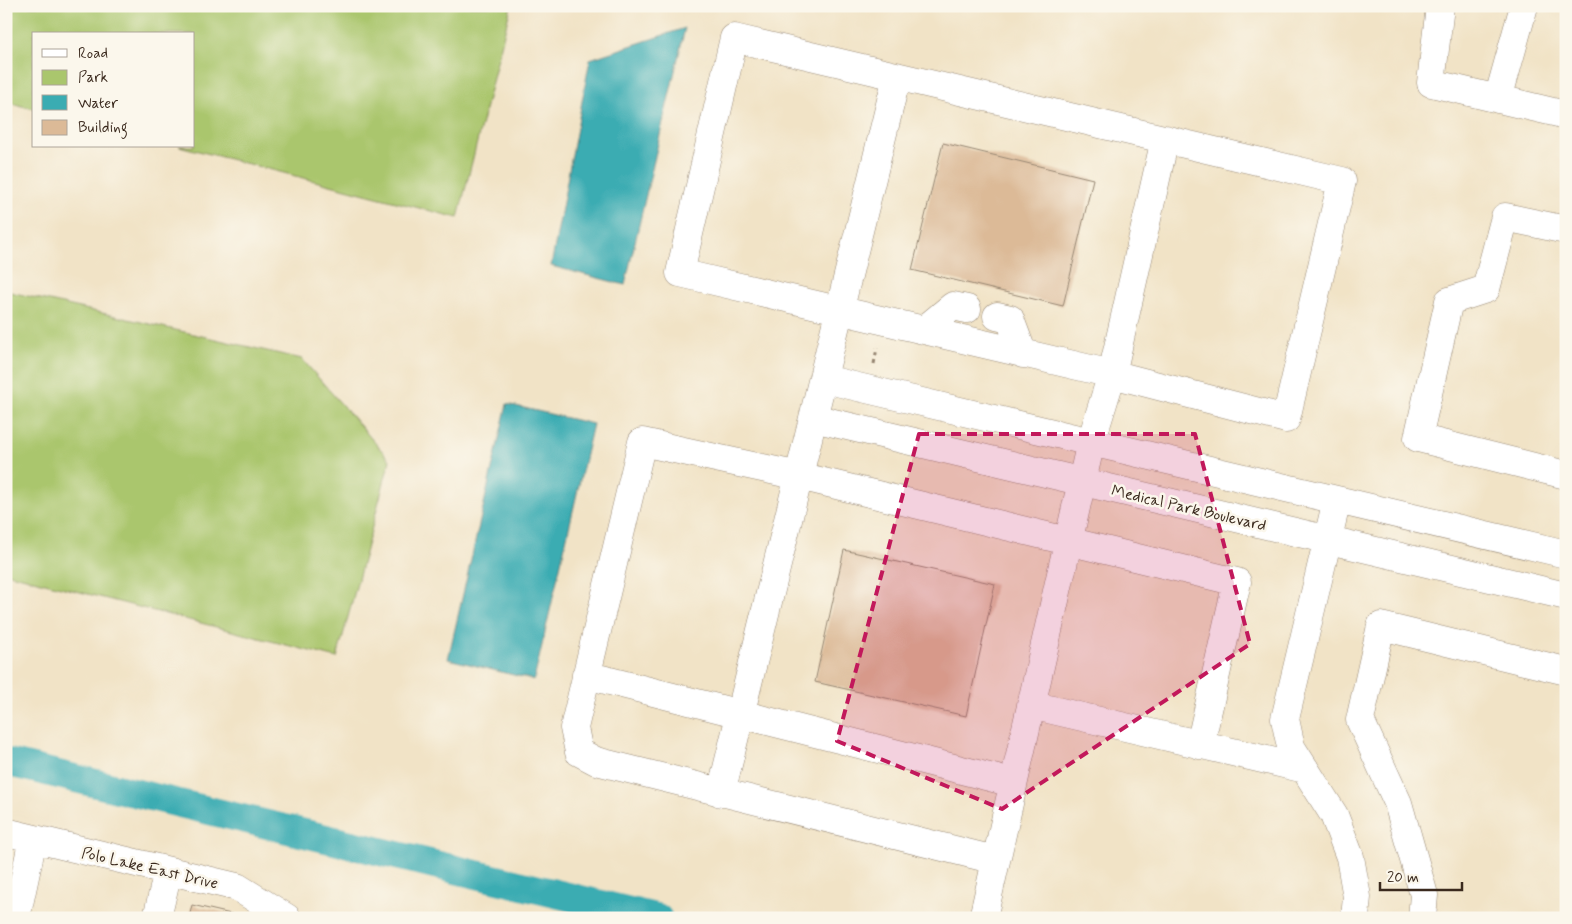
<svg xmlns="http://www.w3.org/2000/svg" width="1572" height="924" font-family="Mynerve,sans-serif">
<rect width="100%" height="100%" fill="#fbf7ec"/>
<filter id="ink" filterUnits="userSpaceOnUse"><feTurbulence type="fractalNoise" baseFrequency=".02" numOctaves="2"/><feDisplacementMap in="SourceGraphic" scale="10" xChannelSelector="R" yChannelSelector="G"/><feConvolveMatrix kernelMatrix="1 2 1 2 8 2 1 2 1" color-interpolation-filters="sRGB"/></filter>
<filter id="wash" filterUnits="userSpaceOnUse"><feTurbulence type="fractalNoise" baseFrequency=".0096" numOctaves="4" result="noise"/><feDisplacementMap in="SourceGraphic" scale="20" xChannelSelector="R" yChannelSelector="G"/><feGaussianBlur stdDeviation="1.12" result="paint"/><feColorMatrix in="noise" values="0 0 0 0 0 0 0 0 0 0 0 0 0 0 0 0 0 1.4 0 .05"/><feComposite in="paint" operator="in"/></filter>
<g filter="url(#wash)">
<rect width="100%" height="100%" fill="#f1e3c6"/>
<path fill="#aac66d" stroke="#727846" d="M6,6H511L458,218L179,146H194V34H34V109L6,102Z
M6,291L302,359L390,460L337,658L6,573Z"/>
<path fill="#3aacb2" stroke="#3a6b68" d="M685,28L625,285L551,266L590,59Z
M507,404L593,424L534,680L448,659Z"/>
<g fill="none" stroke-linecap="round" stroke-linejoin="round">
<path stroke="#3aacb2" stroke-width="29" d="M6,762L658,918"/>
</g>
<g id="blocks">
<path fill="#dcba97" d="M943,143L1093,179L1063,306L912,270Z
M844,550L995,584L966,716L815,682Z
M192,905L244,917V918H189Z"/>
</g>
</g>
<g filter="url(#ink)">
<use href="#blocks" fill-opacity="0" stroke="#968672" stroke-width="1"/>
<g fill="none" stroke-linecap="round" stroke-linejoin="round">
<g stroke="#968672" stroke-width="29">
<path id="minor" d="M1440,6L1431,83L1566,115
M734,38L1342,181L1286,419L1112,374L680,273Z
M1498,99L1524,6
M1566,230L1505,217L1486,289L1449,301L1418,438L1566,475
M997,316L1010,319L1023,354
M924,330L953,306L967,309
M824,379L1566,554
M813,418L1566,596
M1337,500L1285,719L1291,747L1334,815L1350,857L1357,897L1355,918
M586,675L1013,783
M1031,705L1305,769
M721,793L897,76
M6,832L237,887L287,918
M995,860L596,761L579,752L574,728L642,442L799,476L1237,582L1200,745
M16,918L33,839
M157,918L168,871
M983,918L1082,481L1091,442L1112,374L1165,139
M1422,918L1424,895L1398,803L1360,720L1381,626L1566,671"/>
</g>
<path stroke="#968672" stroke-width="3" stroke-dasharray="4 4" stroke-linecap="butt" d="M874,364L877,348"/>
<use href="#minor" stroke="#fff" stroke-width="28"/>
</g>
</g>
<path fill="#c2185b" fill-opacity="0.2" stroke="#c2185b" stroke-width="4" stroke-dasharray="10 6" stroke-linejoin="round" d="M919,434H1195L1250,644L1002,809L837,741Z"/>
<g text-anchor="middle" stroke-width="5" stroke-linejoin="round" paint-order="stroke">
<g font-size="16" fill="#3b2a1e" stroke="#fbf7ec">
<text transform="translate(1189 507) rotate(13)" y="6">Medical Park Boulevard</text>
<text transform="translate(150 867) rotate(13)" y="6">Polo Lake East Drive</text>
</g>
</g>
<rect width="1572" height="924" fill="none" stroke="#fbf7ec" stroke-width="25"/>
<rect x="32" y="32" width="162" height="115" fill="#fbf7ec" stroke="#aea59a"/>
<rect x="42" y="49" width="25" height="8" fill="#ffffff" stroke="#aea59a"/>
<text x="78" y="58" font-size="15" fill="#3b2a1e">Road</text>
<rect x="42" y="70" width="25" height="15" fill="#aac66d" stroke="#aea59a"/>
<text x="78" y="82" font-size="15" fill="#3b2a1e">Park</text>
<rect x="42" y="95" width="25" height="15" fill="#3aacb2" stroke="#aea59a"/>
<text x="78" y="108" font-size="15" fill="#3b2a1e">Water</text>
<rect x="42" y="120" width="25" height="15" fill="#dcba97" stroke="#aea59a"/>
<text x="78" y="132" font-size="15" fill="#3b2a1e">Building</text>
<path d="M1380 882v8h82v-8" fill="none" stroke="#3b2a1e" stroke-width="2.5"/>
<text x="1387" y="882" font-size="15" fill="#3b2a1e" stroke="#fbf7ec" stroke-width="4" paint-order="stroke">20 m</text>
</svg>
